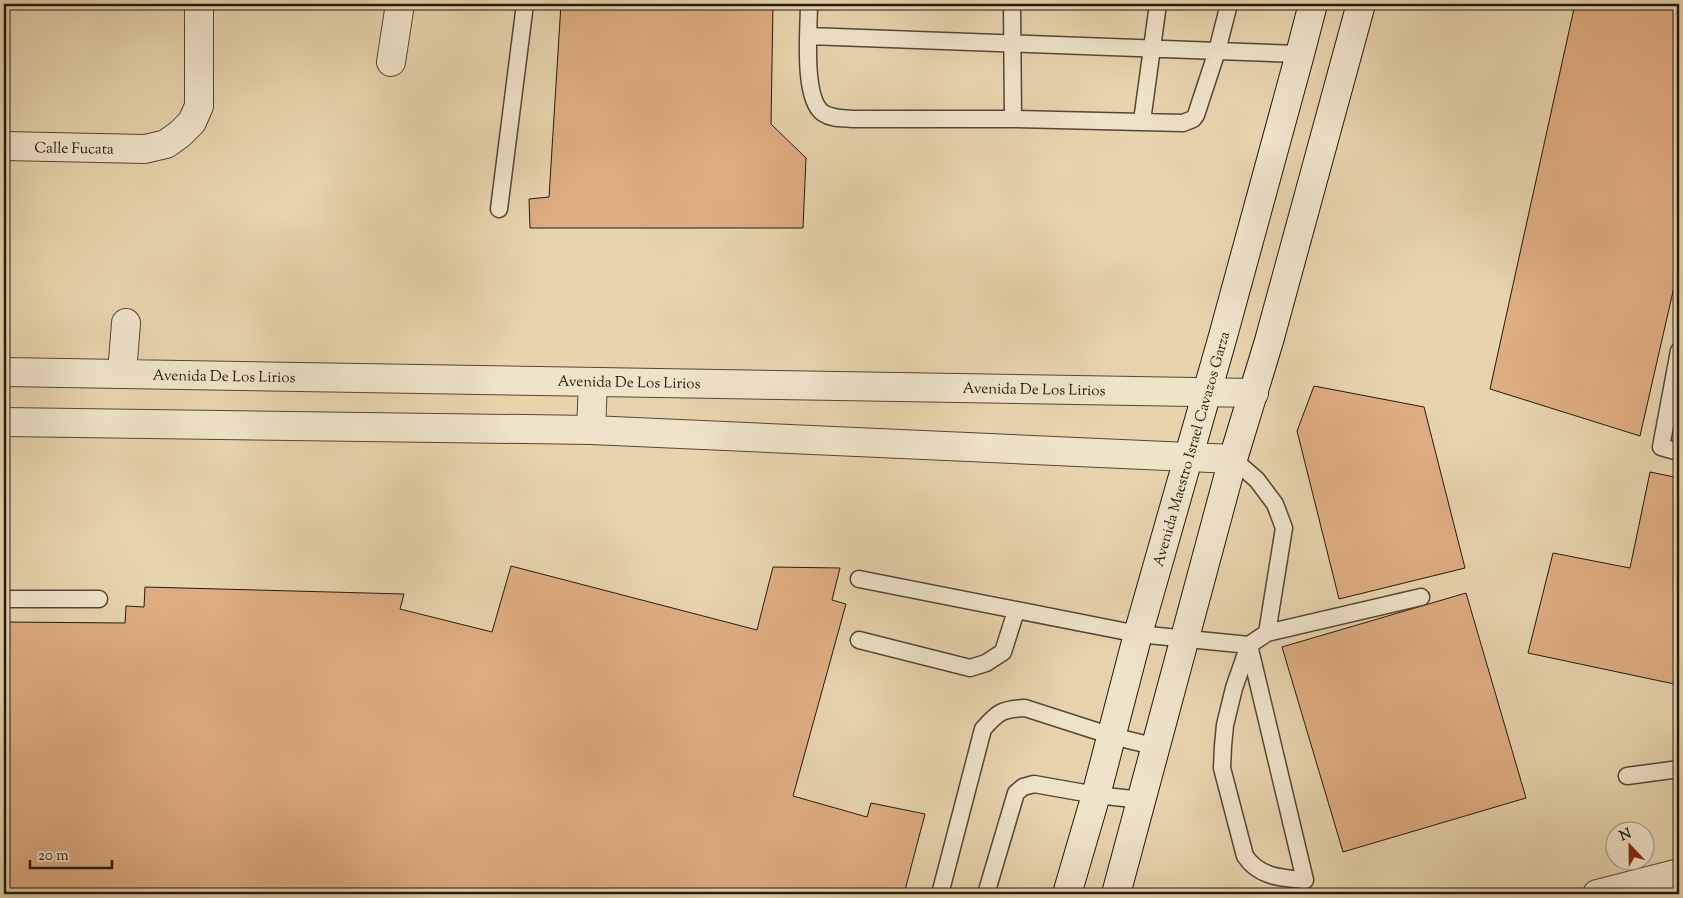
<svg xmlns="http://www.w3.org/2000/svg" width="1683" height="898" font-family="'Sorts Mill Goudy',serif">
<rect width="100%" height="100%" fill="#e7d4ad"/>
<filter id="stains"><feTurbulence type="fractalNoise" baseFrequency=".004" numOctaves="4"/><feColorMatrix values="0 0 0 0 .2 0 0 0 0 .09 0 0 0 0 .02 0 0 0 .5 -.17"/></filter>
<radialGradient id="worn" r=".72"><stop offset=".6" stop-color="#630" stop-opacity="0"/><stop offset="1" stop-color="#630" stop-opacity=".3"/></radialGradient>
<path fill="#dfad82" stroke="#231a10" d="M561,4H773L771,124L806,158L803,228H530L529,199L549,197Z
M1575,4H1679V265L1640,436L1490,389Z
M1314,386L1424,407L1465,568L1339,599L1297,431Z
M1650,472L1679,478V685L1528,653L1553,553L1630,568Z
M511,566L757,630L773,567L840,568L832,600L846,604L793,796L867,817L871,803L925,814L904,894H4V622L125,623L126,606L144,607L145,587L404,594L400,609L492,632Z
M1466,593L1526,798L1343,852L1282,647Z"/>
<g fill="none" stroke-linecap="round" stroke-linejoin="round">
<g stroke="#544837" stroke-width="19">
<path id="lane" d="M809,4C809,28 802,98 823,113C832,119 842,118 853,119H1013L1183,123L1193,119L1196,115L1217,51L1229,4
M1012,4L1013,119
M809,36L1300,54
M1142,121L1158,4
M499,209L525,4
M1679,351L1661,447L1679,452
M859,579L1138,634L1249,645L1305,880C1281,878 1259,877 1245,856L1222,768L1223,746L1225,725L1234,688L1249,645L1267,633L1284,528L1275,504L1257,480L1233,459
M4,599H99
M1267,633L1421,597
M859,640L970,668L986,663L1003,652L1016,611
M1627,776L1679,769
M940,894L983,729C998,712 1002,709 1025,708L1112,736L1157,747
M986,894L1016,793L1023,787L1034,784L1096,795L1142,800"/>
</g>
<g stroke="#544837" stroke-width="30">
<path id="street" d="M391,62L400,4
M4,146L145,149L166,144L180,134L192,122L199,106V4
M4,372L1254,393
M122,374L126,323
M4,422L591,430L1233,459
M591,430L593,382
M1597,894L1679,873"/>
</g>
<g stroke="#231a10" stroke-width="30">
<path id="secondary" d="M1067,894L1096,795L1138,634L1223,336L1300,54L1313,4
M1116,894L1233,459L1269,341L1361,4"/>
</g>
<use href="#lane" stroke="#efe3ca" stroke-width="16"/>
<use href="#street" stroke="#efe3ca" stroke-width="28"/>
<use href="#secondary" stroke="#efe3ca" stroke-width="28"/>
</g>
<g text-anchor="middle" stroke-width="5" stroke-linejoin="round" paint-order="stroke">
<g font-size="15" fill="#231a10" stroke="#efe3ca">
<text transform="translate(74 148) rotate(1)" y="5">Calle Fucata</text>
<text transform="translate(224 376) rotate(1)" y="5">Avenida De Los Lirios</text>
<text transform="translate(629 382) rotate(1)" y="5">Avenida De Los Lirios</text>
<text transform="translate(1034 389) rotate(1)" y="5">Avenida De Los Lirios</text>
<text transform="translate(1191 449) rotate(-74)" y="5">Avenida Maestro Israel Cavazos Garza</text>
</g>
</g>
<rect width="1683" height="898" fill="none" stroke="#e7d4ad" stroke-width="20"/>
<rect x="5" y="5" width="1673" height="888" fill="none" stroke="#231a10" stroke-width="2.5"/>
<rect x="10" y="10" width="1663" height="878" fill="none" stroke="#231a10"/>
<g transform="translate(1630 846) rotate(338)"><circle r="24" fill="#efe3ca" stroke="#9d9380"/>
<path d="M0-4L9 19L0 12L-9 19Z" fill="#8f2418"/>
<text y="-8" font-size="14" font-weight="bold" text-anchor="middle" fill="#231a10">N</text>
</g>
<path d="M30 860v8h82v-8" fill="none" stroke="#231a10" stroke-width="2.5"/>
<text x="38" y="860" font-size="15" fill="#231a10" stroke="#efe3ca" stroke-width="4" paint-order="stroke">20 m</text>
<rect width="100%" height="100%" filter="url(#stains)"/>
<rect width="100%" height="100%" fill="url(#worn)"/>
</svg>
